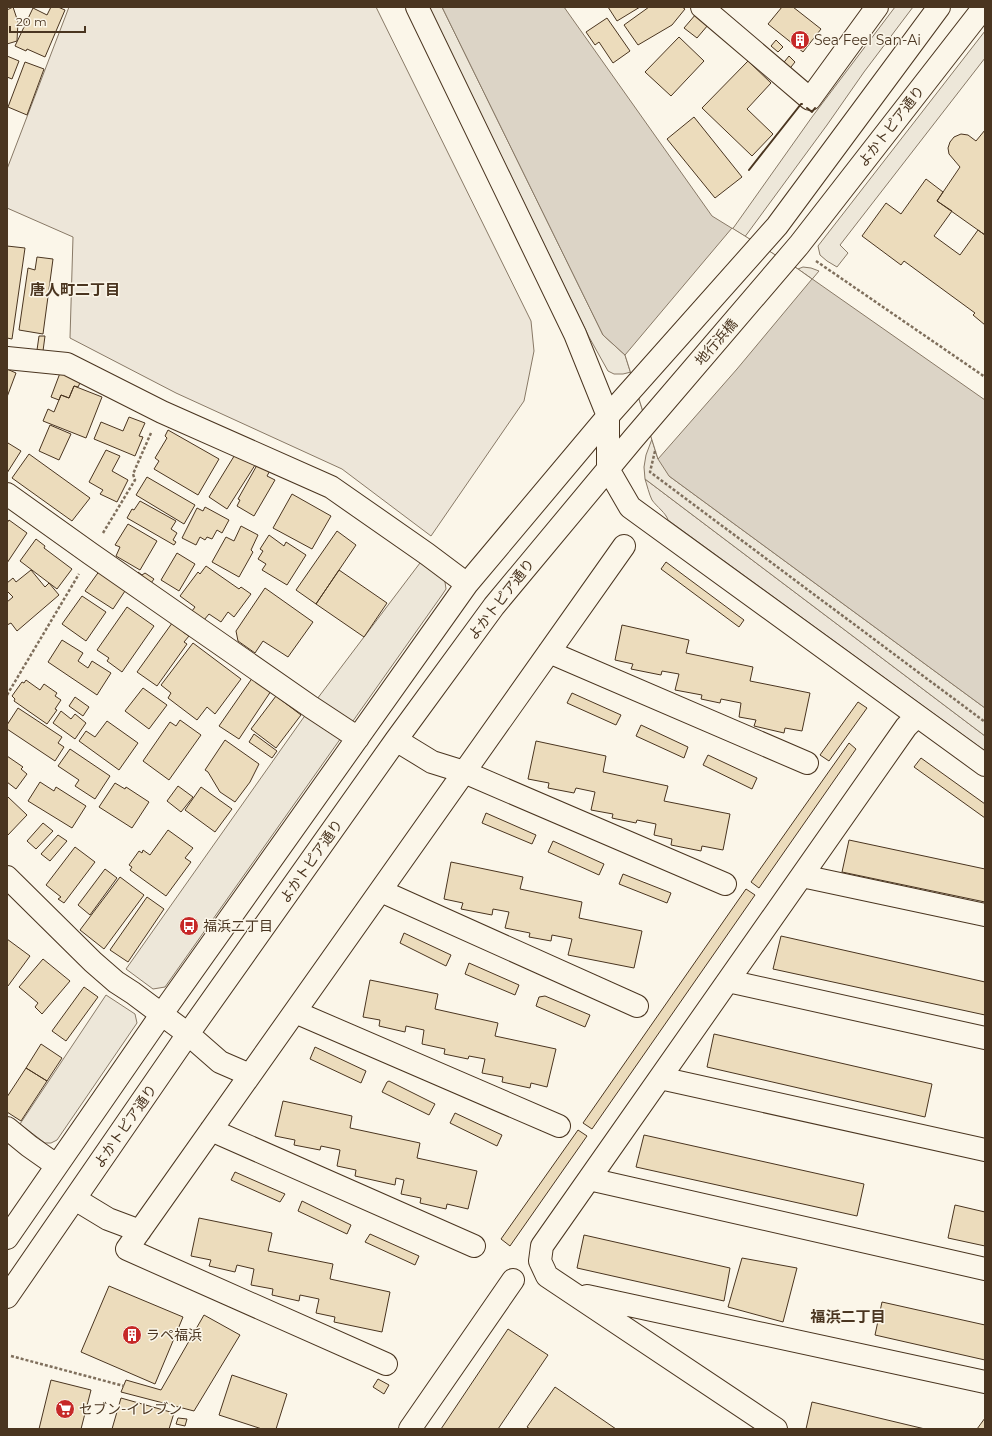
<svg xmlns="http://www.w3.org/2000/svg" width="992" height="1436" font-family="Montserrat,'Noto Sans JP',sans-serif">
<rect width="100%" height="100%" fill="#fbf6e9"/>
<path fill="#ede6d9" stroke="#887966" d="M69,7H376L531,321L534,351L524,401L431,536L342,469L176,393L70,338L73,237L7,208V169Z
M645,479L985,736V751L668,520C666,513 657,507 652,500C649,494 647,485 645,479Z"/>
<path fill="#ede7d9" stroke="#887966" d="M429,7H442L603,335L625,355L734,227L812,117L895,7H913L864,72L827,125L747,234L631,372L623,374H614L608,371L589,337Z
M985,31V58L840,245L848,253L837,267L827,261L820,255L818,246Z
M803,267L811,268L819,271L737,369L669,476L985,708V736L645,479L644,467L646,455L652,439L798,269Z
M423,559L442,577L445,582L446,589L442,595L165,987L153,989L126,969L311,707Z
M106,995L135,1014L137,1023L57,1140L51,1143H45L20,1124Z"/>
<path fill="#dcd4c6" stroke="#887966" d="M442,7H564L712,216L798,269L985,400V708L669,476L658,459L625,355L603,335Z"/>
<path fill="#fbf6e9" stroke="#887966" d="M732,228L798,269L812,279L737,369L658,459L625,355Z"/>
<path fill="#ecdcbc" stroke="#4a3520" d="M13,7L18,22L17,41L7,44V10Z
M51,7H58L65,10L45,57L27,49L26,51L15,46L33,8L47,15Z
M608,7H640L617,21Z
M649,7H682L685,9L672,25L638,45L624,25Z
M782,7H793L821,29L803,52L768,24Z
M696,14L708,25L697,38L684,28Z
M607,18L630,51L613,63L599,42L595,45L586,32Z
M679,37L704,61L671,96L645,72Z
M776,40L783,47L778,52L771,46Z
M7,56L19,61L12,79L7,77Z
M789,56L795,62L787,72L781,66Z
M748,61L771,83L747,109L773,134L752,156L702,108Z
M25,62L44,69L27,115L8,107Z
M694,117L742,177L715,198L667,139Z
M985,130V235L937,201L960,167L949,154L948,148L950,142L954,137L961,134L968,135L976,141Z
M926,179L943,192L937,201L952,211L934,236L960,255L978,230L985,235V325L973,315L975,313L904,261L901,265L862,236L886,203L901,214Z
M7,246L25,248L12,339L7,338Z
M37,257L53,259L43,334L19,330L28,268L35,270Z
M39,336H45L43,351L37,350Z
M7,369L16,373L7,397Z
M60,373L81,381L78,387L74,386L69,398L61,395L59,400L51,397Z
M74,386L102,397L86,438L43,421L48,409L54,412L61,395L69,398Z
M129,417L145,423L139,436L143,437L135,456L94,439L101,422L123,431Z
M50,425L71,434L59,460L39,451Z
M168,430L219,459L198,495L154,469L159,461L155,458L167,438L165,436Z
M8,443L21,451L7,473V445Z
M106,450L120,456L112,471L128,480L117,502L100,494L103,490L89,482Z
M236,453L257,462L227,509L209,497Z
M29,454L90,498L72,521L12,478Z
M261,458L273,465L267,476L275,480L254,516L237,506L240,500L238,499Z
M147,477L195,505L184,524L136,495Z
M292,494L331,516L312,549L273,528Z
M140,501L176,521L171,529L177,533L173,540L176,542L174,545L127,518L132,509L134,510Z
M205,507L229,520L222,533L217,530L212,539L207,537L205,540L200,537L196,545L182,538L197,508L203,511Z
M9,520L27,533L7,563V523Z
M128,524L157,541L140,570L116,556L120,547L115,545Z
M241,526L258,535L251,550L253,552L239,577L212,562L226,537L234,541Z
M337,531L356,545L316,604L296,590Z
M269,535L284,546L286,542L306,555L287,585L262,570L266,564L258,559L263,551L260,549Z
M36,539L45,546L44,548L72,569L57,589L20,561Z
M177,553L195,564L179,591L161,580Z
M666,562L744,620L739,627L661,569Z
M206,566L239,589L241,587L251,594L234,617L228,612L221,622L209,614L204,620L192,611L195,607L180,596L198,572L200,574Z
M31,570L45,587L49,583L59,595L17,631L11,623L7,625V602L13,597L7,591V583L13,578L16,582Z
M100,570L127,588L113,609L85,591Z
M339,570L387,603L364,637L316,604Z
M138,572L142,575L145,573L154,579L151,583L139,576Z
M265,588L313,622L288,657L263,641L255,653L238,641L236,631Z
M82,596L106,612L86,641L62,624Z
M127,607L154,626L122,672L107,661L109,658L97,650Z
M175,619L187,627L183,632L189,636L184,642L187,644L157,686L137,672Z
M622,625L689,640L686,653L753,667L750,681L810,693L802,731L785,728L784,733L754,726L756,720L739,717L741,703L721,699L720,703L701,699L702,695L675,690L679,674L662,671L661,675L631,669L633,664L615,660Z
M62,640L83,653L78,661L88,668L92,661L111,673L97,695L48,662Z
M193,643L241,679L215,714L207,707L197,720L168,698L171,693L161,685Z
M253,677L271,691L239,739L219,726Z
M26,680L40,690L44,684L57,693L55,696L61,700L55,709L57,710L47,724L14,701L15,699L12,696L22,682L24,683Z
M143,688L167,705L149,729L125,711Z
M572,693L621,715L616,725L567,703Z
M276,696L301,715L276,748L251,729Z
M75,697L89,707L83,716L69,706Z
M858,702L867,708L829,761L820,755Z
M18,708L62,737L58,743L64,747L55,761L7,729V725Z
M61,711L71,719L75,714L86,723L75,739L53,723Z
M180,720L201,735L169,780L143,761L170,722L176,726Z
M107,721L138,743L119,770L79,741L86,731L95,737Z
M641,725L688,747L684,758L636,736Z
M254,734L277,751L272,758L249,742Z
M225,740L259,764L250,782L235,802L220,792L208,772L205,770Z
M536,741L606,756L603,772L668,786L664,801L730,814L723,850L702,846L701,851L671,845L672,839L654,835L656,824L637,820L636,823L612,818L613,814L591,810L595,792L576,788L574,793L548,788L549,783L528,779Z
M849,743L856,749L759,888L751,882Z
M70,749L110,776L95,799L75,786L79,780L58,766Z
M708,755L757,778L752,789L703,765Z
M7,756L23,767L21,769L27,774L16,789L7,782Z
M921,758L985,804V818L914,767Z
M40,782L54,791L56,787L86,806L72,828L28,801Z
M115,783L125,789L126,787L149,802L132,828L99,807Z
M178,786L193,797L181,812L167,801Z
M201,787L232,809L215,832L185,810Z
M8,797L27,815L7,836V798Z
M486,813L536,835L532,844L482,823Z
M43,823L53,831L36,849L27,841Z
M168,830L193,848L185,858L191,862L166,896L130,870L132,867L129,865L139,851L142,853L143,850L150,855Z
M58,835L67,841L50,861L41,854Z
M849,840L985,869V902L842,872Z
M553,841L604,864L599,875L548,852Z
M75,847L95,862L64,903L58,899L61,897L46,885Z
M451,862L523,877L520,889L582,902L579,918L642,931L634,968L568,955L572,939L552,935L551,941L529,937L530,933L505,928L509,912L493,909L492,915L461,909L463,903L444,899Z
M105,869L117,878L90,915L78,905Z
M623,874L671,893L667,903L619,884Z
M120,877L144,895L104,949L80,930Z
M746,889L755,895L592,1129L583,1123Z
M147,897L164,909L128,962L110,950Z
M404,933L451,955L446,966L400,943Z
M781,936L985,982V1015L773,969Z
M7,939L30,956L8,986L7,985Z
M43,959L70,981L42,1014L35,1007L38,1003L19,987Z
M469,963L519,985L515,995L465,974Z
M370,980L438,994L435,1009L498,1023L495,1036L556,1049L547,1087L531,1083L530,1088L502,1082L503,1077L482,1073L485,1059L469,1056L468,1059L444,1054L445,1049L422,1044L424,1030L406,1026L405,1032L379,1026L380,1020L363,1017Z
M84,987L98,997L66,1041L52,1031Z
M545,996L590,1015L585,1027L536,1006L539,997Z
M714,1034L932,1084L925,1117L707,1067Z
M41,1044L62,1058L47,1081L26,1068Z
M315,1047L366,1071L361,1083L310,1059Z
M26,1068L47,1081L21,1121L7,1112V1097Z
M389,1081L435,1104L429,1115L382,1092L387,1082Z
M283,1101L352,1116L350,1128L420,1143L417,1158L477,1171L468,1209L447,1204L446,1209L420,1203L421,1198L401,1194L404,1180L396,1178L395,1185L355,1176L356,1170L337,1166L340,1150L321,1146L320,1150L294,1145L295,1140L275,1136Z
M455,1113L502,1135L497,1146L450,1123Z
M578,1130L587,1136L510,1246L501,1239Z
M644,1135L864,1184L857,1216L636,1167Z
M235,1172L285,1194L280,1202L231,1180Z
M302,1201L351,1225L347,1234L298,1211Z
M955,1205L985,1212V1246L948,1238Z
M199,1218L272,1233L268,1251L333,1264L330,1279L390,1292L382,1332L334,1322L335,1317L316,1313L319,1299L300,1295L299,1301L272,1295L273,1289L251,1285L254,1269L237,1265L235,1272L209,1266L211,1260L191,1256Z
M370,1234L419,1256L415,1265L365,1242Z
M584,1235L730,1268L724,1301L577,1268Z
M742,1258L797,1268L783,1322L728,1307Z
M109,1286L183,1317L155,1384L81,1352Z
M882,1302L985,1325V1360L875,1335Z
M204,1315L240,1335L194,1411L121,1392L126,1380L161,1390Z
M508,1329L548,1355L498,1429H441Z
M232,1375L287,1394L276,1429H262L219,1415Z
M378,1379L389,1385L384,1394L373,1387Z
M51,1380L91,1390L81,1429H39Z
M555,1387L616,1429H530L527,1427Z
M121,1398L174,1413L169,1429H112Z
M812,1402L925,1429H806Z
M178,1418L187,1419L185,1426L176,1424Z
M985,1418V1429H977Z"/>
<g fill="none" stroke-linecap="round" stroke-linejoin="round">
<g stroke="#4a3520" stroke-width="24">
<path id="minor" d="M417,7L575,334L608,416V469L630,507L985,765
M702,7L810,99L877,7
M7,358L67,364L162,412L331,487L427,554L467,584
M7,494L91,554L311,707L358,738
M549,652L807,763
M396,740L432,762L464,772L725,884
M802,876L985,915
M7,877L93,962L116,982L133,993L188,1034L220,1062L250,1075
M381,891L637,1006
M728,981L985,1038
M295,1012L559,1126
M660,1078L985,1150
M7,1128L29,1146L56,1165
M211,1130L474,1246
M589,1179L985,1269
M75,1199L108,1219L140,1231
M7,1238L161,1015L467,584L608,416L777,226L939,7
M587,1296L985,1382
M7,1297L188,1034L396,740L494,606L633,439L799,245L984,7
M386,1364L127,1249L624,546
M410,1429L513,1280
M776,1429L547,1276L540,1261L542,1246L906,727L917,716"/>
</g>
<path stroke="#7f6f5c" stroke-width="2.5" stroke-dasharray="3 2" stroke-linecap="butt" d="M816,261L985,377
M655,451L650,472L985,722
M103,533L135,480L133,474L151,433
M7,695L79,574
M11,1356L124,1386"/>
<use href="#minor" stroke="#fbf6e9" stroke-width="22"/>
<path stroke="#4a3520" stroke-width="2" d="M807,108L812,112L815,108
M749,170L801,104H802"/>
</g>
<defs>
<g id="building-disc" transform="scale(1)"><circle r="9.5" fill="#c62828" stroke="#fbf6e9"/><path d="M-4-6H4V6H1V3H-1V6H-4ZM-2.5-4.3h1.7v1.8h-1.7ZM.8-4.3h1.7v1.8H.8ZM-2.5-1h1.7V.8h-1.7ZM.8-1h1.7V.8H.8Z" fill="#fff"/></g>
<g id="bus-disc" transform="scale(1)"><circle r="9.5" fill="#c62828" stroke="#fbf6e9"/><path d="M-5-6H5V4H4V6H2V4H-2V6H-4V4H-5ZM-3.5-4V0h7V-4ZM-3.5 1.2v1.5H-2V1.2ZM2 1.2v1.5H3.5V1.2Z" fill="#fff"/></g>
<g id="supermarket-disc" transform="scale(1)"><circle r="9.5" fill="#c62828" stroke="#fbf6e9"/><path d="M-6-5.5h2.5l.6 2H6L4.5 2H-2.5L-4.4-4H-6ZM-1.5 3.2a1.3 1.3 0 1 0 .1 0ZM3 3.2a1.3 1.3 0 1 0 .1 0Z" fill="#fff"/></g>
</defs>
<g fill-rule="evenodd">
<use href="#building-disc" x="800" y="40"/>
<use href="#bus-disc" x="189" y="926"/>
<use href="#building-disc" x="132" y="1335"/>
<use href="#supermarket-disc" x="65" y="1409"/>
</g>
<g text-anchor="middle" stroke-width="3" stroke-linejoin="round" paint-order="stroke">
<g font-size="14" fill="#4a3520" stroke="#fbf6e9" text-anchor="start">
<text x="814" y="45">Sea Feel San-Ai</text>
<text x="203" y="931">福浜二丁目</text>
<text x="146" y="1340">ラペ福浜</text>
<text x="79" y="1414">セブン-イレブン</text>
</g>
<g font-size="14" fill="#4a3520" stroke="#fbf6e9">
<text transform="translate(891 126) rotate(-52)" y="5">よかトピア通り</text>
<text transform="translate(716 342) rotate(-49)" y="5">地行浜橋</text>
<text transform="translate(501 599) rotate(-52)" y="5">よかトピア通り</text>
<text transform="translate(311 861) rotate(-55)" y="5">よかトピア通り</text>
<text transform="translate(125 1126) rotate(-55)" y="5">よかトピア通り</text>
</g>
<g font-size="15" font-weight="bold" fill="#4a3520" stroke="#fbf6e9">
<text x="75" y="295">唐人町二丁目</text>
<text x="848" y="1322">福浜二丁目</text>
</g>
</g>
<rect width="992" height="1436" fill="none" stroke="#4a3520" stroke-width="16"/>
<path d="M10 26v6h75v-6" fill="none" stroke="#4a3520" stroke-width="2"/>
<text x="16" y="26" font-size="12" fill="#4a3520" stroke="#fbf6e9" stroke-width="3" paint-order="stroke">20 m</text>
</svg>
